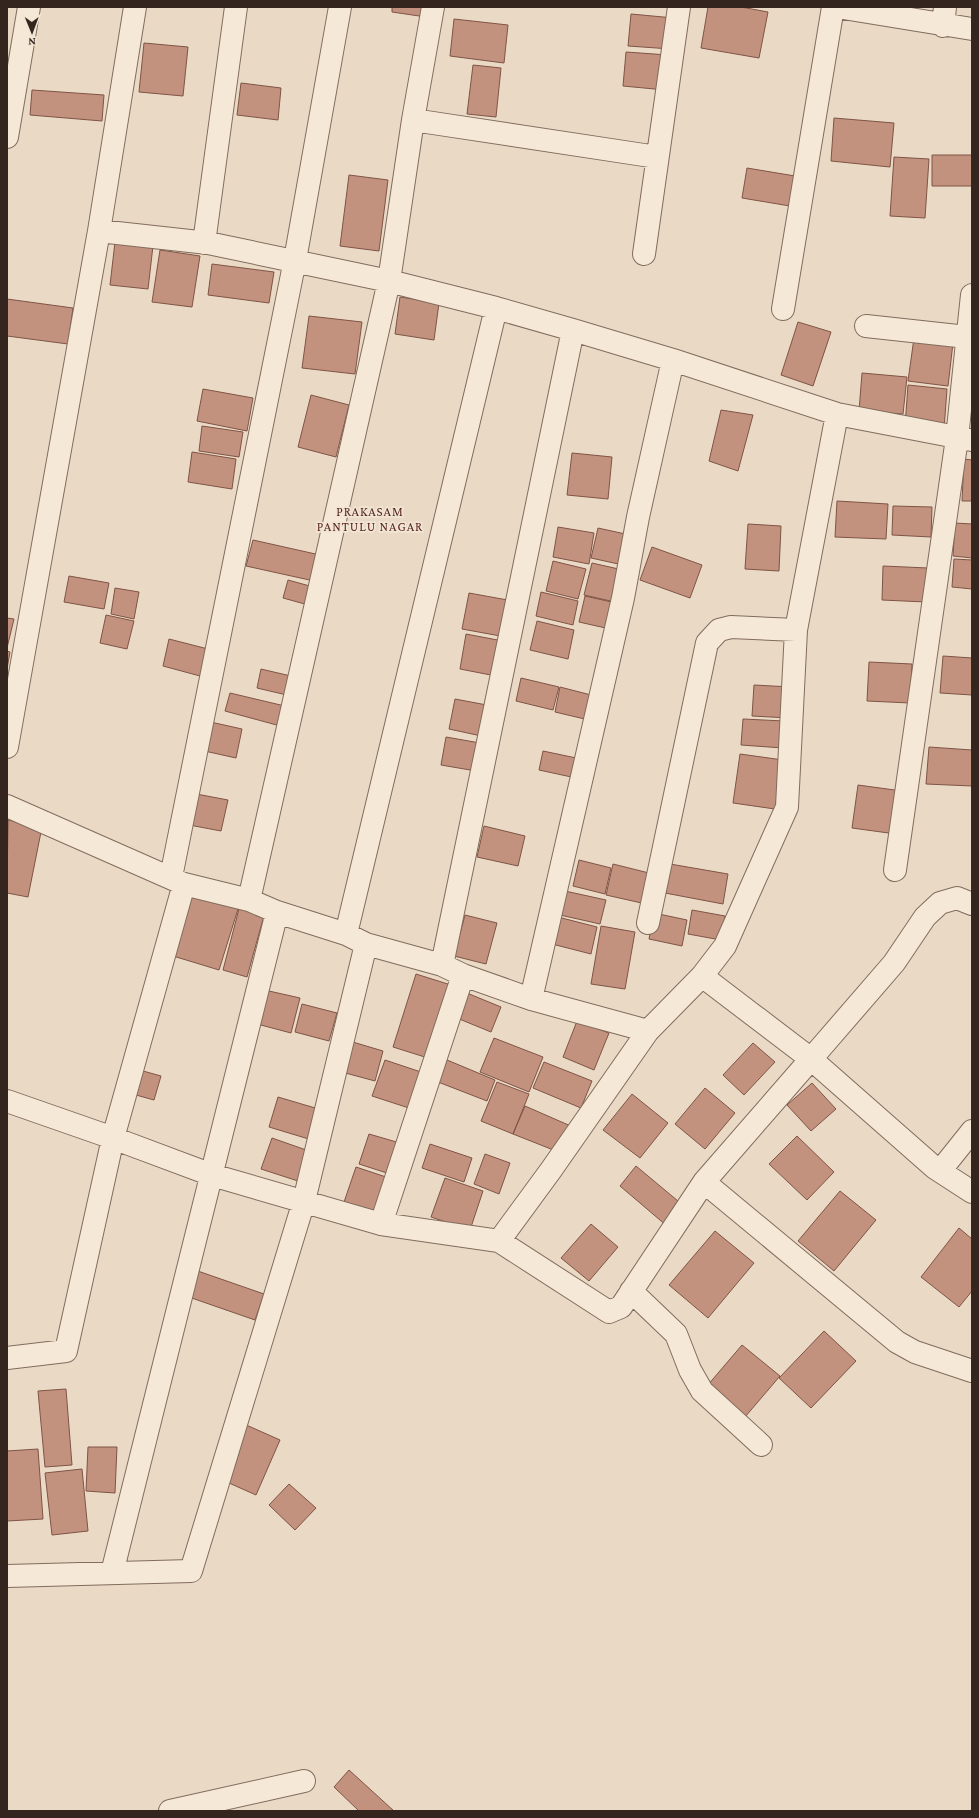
<svg xmlns="http://www.w3.org/2000/svg" width="979" height="1818" font-family="'Crimson Pro',serif">
<rect width="100%" height="100%" fill="#e9d9c5"/>
<path fill="#c3927f" stroke="#7f5445" d="M392,7H427L426,17L392,12Z
M708,7H741L768,12L759,58L701,48Z
M631,14L674,18L671,49L628,46Z
M454,19L508,25L504,63L450,56Z
M144,43L188,47L183,96L139,92Z
M626,52L668,55L665,90L623,86Z
M473,65L501,68L496,117L467,114Z
M241,83L281,88L278,120L237,115Z
M32,90L104,95L102,121L30,115Z
M834,118L894,123L890,167L831,161Z
M932,155H972V186H932Z
M894,157L929,159L925,218L890,216Z
M747,168L795,176L790,206L742,198Z
M349,175L388,180L379,251L340,246Z
M115,242L153,246L148,289L110,285Z
M160,250L200,256L192,307L152,302Z
M212,264L274,272L269,303L208,295Z
M400,297L439,303L434,340L395,334Z
M7,299L73,308L68,344L7,336Z
M309,316L362,322L355,374L302,368Z
M798,322L831,332L813,386L781,375Z
M914,338L953,343L948,386L908,381Z
M862,373L907,377L903,414L859,411Z
M908,385L947,389L944,429L905,426Z
M203,389L253,398L247,431L197,421Z
M311,395L349,405L336,457L298,447Z
M721,410L753,415L738,471L709,461Z
M202,426L243,432L239,457L199,451Z
M192,452L236,459L232,489L188,482Z
M572,453L612,457L608,499L567,495Z
M964,459L972,460V501H962Z
M837,501L888,504L886,539L835,537Z
M893,506L932,507L931,537L892,535Z
M955,523L972,524V558L953,556Z
M748,524L781,526L779,571L745,569Z
M558,527L594,533L589,564L553,557Z
M598,528L630,535L623,565L591,558Z
M253,540L320,555L314,581L246,566Z
M652,547L702,565L690,598L640,580Z
M954,559L972,560V589L952,587Z
M553,561L586,569L578,599L546,591Z
M592,563L623,570L615,602L584,595Z
M883,566L928,568L926,602L882,600Z
M69,576L109,583L104,609L64,602Z
M288,580L317,588L312,606L283,598Z
M115,588L139,592L134,619L111,614Z
M541,592L578,601L573,625L536,616Z
M469,593L513,601L506,637L462,629Z
M585,596L616,603L610,629L579,622Z
M106,615L134,621L127,649L100,643Z
M7,618L14,619L7,648Z
M537,621L574,630L568,659L530,650Z
M466,634L508,642L501,677L460,669Z
M169,639L208,649L200,676L163,666Z
M7,651L10,652L7,669Z
M943,656L972,658V695L940,693Z
M869,662L912,664L910,703L867,701Z
M261,669L295,677L291,696L257,688Z
M521,678L559,687L553,710L516,701Z
M754,685L791,687L789,718L752,716Z
M560,687L595,696L589,720L555,712Z
M230,693L289,707L284,727L225,711Z
M455,699L492,706L486,737L449,729Z
M743,719L784,721L783,748L741,745Z
M206,721L242,729L236,758L200,750Z
M446,737L480,743L476,771L441,765Z
M929,747L972,750V786L926,784Z
M543,751L581,759L576,778L539,770Z
M740,754L783,760L775,809L733,803Z
M858,785L902,791L896,834L852,828Z
M191,793L228,800L221,831L184,824Z
M8,820L42,827L28,897L7,893Z
M484,826L525,836L518,866L477,857Z
M579,860L611,868L605,894L573,886Z
M613,864L653,874L646,904L606,895Z
M670,864L728,874L723,904L665,893Z
M565,891L606,900L600,924L560,915Z
M191,895L238,909L219,970L173,956Z
M240,905L265,912L247,977L223,970Z
M692,910L725,916L721,940L688,934Z
M654,913L687,920L682,946L649,939Z
M465,915L497,923L486,964L454,956Z
M558,917L597,927L591,954L552,944Z
M601,926L635,932L625,989L591,984Z
M416,974L451,985L428,1058L393,1047Z
M269,991L300,998L291,1033L257,1024Z
M462,991L501,1007L491,1032L452,1016Z
M302,1004L337,1013L329,1041L295,1032Z
M577,1021L609,1033L594,1070L563,1057Z
M494,1038L543,1057L529,1092L480,1072Z
M346,1040L383,1051L375,1081L338,1071Z
M753,1043L775,1062L744,1095L723,1075Z
M385,1060L424,1073L412,1109L372,1096Z
M447,1060L495,1080L487,1101L438,1082Z
M544,1062L592,1081L581,1108L533,1088Z
M143,1071L161,1076L154,1100L136,1095Z
M497,1082L529,1094L513,1134L481,1121Z
M812,1083L836,1109L811,1131L787,1105Z
M705,1088L735,1113L705,1149L675,1124Z
M632,1094L668,1123L640,1158L603,1130Z
M278,1097L322,1110L312,1140L269,1127Z
M525,1106L573,1127L556,1151L513,1134Z
M369,1134L400,1143L390,1174L359,1164Z
M797,1136L834,1172L807,1200L769,1164Z
M272,1138L309,1151L298,1181L261,1169Z
M430,1144L472,1158L464,1182L422,1168Z
M485,1154L510,1163L499,1194L474,1184Z
M636,1166L684,1206L667,1226L620,1186Z
M356,1167L392,1179L379,1217L343,1205Z
M445,1178L483,1191L470,1230L431,1217Z
M840,1191L876,1220L834,1271L798,1241Z
M591,1224L618,1247L589,1281L561,1258Z
M959,1228L972,1239V1291L959,1307L921,1277Z
M715,1231L754,1263L708,1318L669,1285Z
M192,1269L264,1294L255,1320L183,1295Z
M824,1331L856,1361L811,1408L779,1378Z
M742,1345L780,1376L745,1417L707,1386Z
M66,1389L72,1465L45,1467L38,1391Z
M244,1424L280,1440L256,1495L220,1479Z
M88,1447H117L115,1493L86,1491Z
M38,1449L43,1519L7,1521V1451Z
M82,1469L88,1531L52,1535L45,1473Z
M289,1484L316,1508L295,1530L269,1505Z
M349,1770L394,1811H359L334,1787Z"/>
<g fill="none" stroke-linecap="round" stroke-linejoin="round">
<g stroke="#826c5d" stroke-width="24">
<path id="minor" d="M837,7L972,29
M943,26L945,7
M413,120L657,157
M7,137L29,7
M99,231L208,243L389,281L496,308L573,330L673,360L837,414L972,440
M204,243L236,7
M644,254L679,7
M783,309L833,7
M866,326L967,337
M7,747L99,231L135,7
M7,806L184,884L249,900L277,912L346,934L366,944L442,965L463,975L531,999L648,1031
M895,870L957,438L972,295
M171,877L295,260L340,7
M249,900L389,281L413,120L433,7
M648,923L707,643L719,630L731,627L796,630
M346,934L496,308
M442,965L573,330
M702,976L811,1059L894,963L925,917L940,903L957,898L972,904
M531,999L623,598L638,517L673,360
M7,1101L113,1138L212,1175L381,1224L499,1241L609,1312L621,1307L704,1182L811,1059L935,1168L972,1192
M940,1171L972,1131
M704,1182L897,1342L915,1352L972,1371
M381,1224L463,975
M499,1241L551,1170L648,1031L702,976L725,946L787,807L796,630L837,414
M631,1291L676,1334L690,1370L702,1391L761,1445
M7,1358L66,1351L113,1138L184,884
M112,1573L277,912
M7,1576L191,1571L304,1201L366,944
M170,1811L304,1781"/>
</g>
<use href="#minor" stroke="#f5e8d7" stroke-width="22"/>
</g>
<g text-anchor="middle" stroke-width="3.5" stroke-linejoin="round" paint-order="stroke">
<g font-size="13" letter-spacing="1" fill="#5c2723" stroke="#f1e5d4">
<text x="370" y="516">PRAKASAM<tspan x="370" dy="15">PANTULU NAGAR</tspan></text>
</g>
</g>
<rect width="979" height="1818" fill="none" stroke="#34261f" stroke-width="16"/>
<g transform="translate(32 32) rotate(179)" stroke="#f1e5d4" stroke-width="3" paint-order="stroke">
<path d="M0-3L7 15L0 10L-7 15Z" fill="#34261f"/>
<text y="-6" font-size="11" font-weight="bold" text-anchor="middle" fill="#34261f">N</text>
</g>
</svg>
